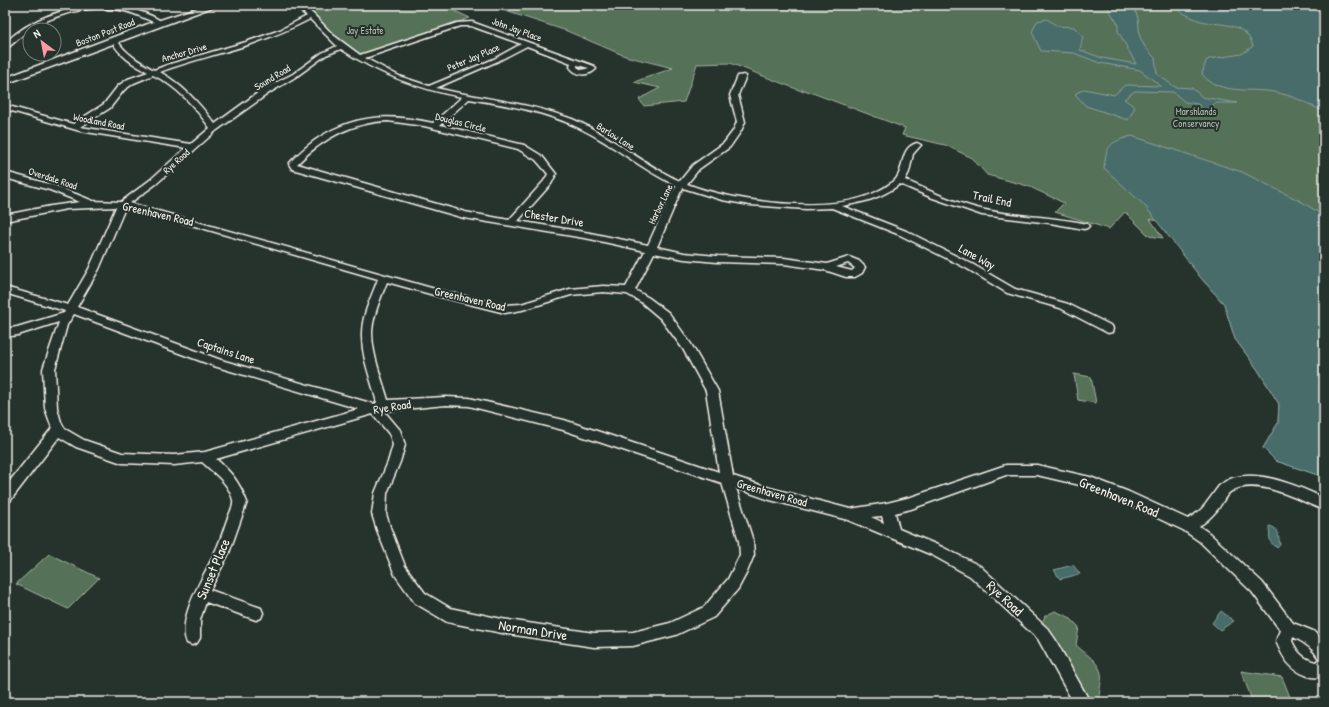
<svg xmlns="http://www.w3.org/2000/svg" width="1329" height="707" font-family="'Patrick Hand',sans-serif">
<rect width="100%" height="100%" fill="#26332d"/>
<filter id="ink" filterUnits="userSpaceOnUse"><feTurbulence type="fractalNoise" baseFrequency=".025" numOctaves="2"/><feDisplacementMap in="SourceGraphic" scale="8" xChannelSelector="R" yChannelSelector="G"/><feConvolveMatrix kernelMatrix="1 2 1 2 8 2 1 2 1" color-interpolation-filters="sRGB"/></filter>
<g filter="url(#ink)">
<path fill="#557158" stroke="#a4b1a0" d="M290,5H442L470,18L360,57Z
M487,5H1233L1324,75V477L1276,461L1263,448L1278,423L1279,404L1258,370L1235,339L1224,304L1201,278L1158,221L1150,219L1163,238L1149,236L1125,212L1109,229L1055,212L1064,203L1028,186L987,175L972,158L945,145L902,135L905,128L802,89L804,92L730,63L697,64L684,102L644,106L639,99L660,88L634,82L673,68L625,56L567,31Z
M1074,374L1091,377L1096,403L1078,400Z
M49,554L99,578L68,609L16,584Z
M1055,611L1069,617L1079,627L1076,645C1084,653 1094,658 1099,668C1106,679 1095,692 1102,702H1090L1042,623L1045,616Z
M1241,671L1282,677L1292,702H1244L1252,700Z"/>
<path fill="#476c6b" stroke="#8ca19d" d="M1106,5H1133L1138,18L1140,37L1145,47L1155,58L1157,74L1175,87L1192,88L1202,97L1237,103H1215L1206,113L1198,104L1185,102L1173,92L1135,91L1124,99L1135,107L1128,120L1086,106L1075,94L1084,89L1114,95L1125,85L1161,86L1140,70L1100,63L1074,53L1041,51L1032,32L1037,21L1047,19L1057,26L1074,27L1083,36L1080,50L1102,58L1136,64L1118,31V24Z
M1171,5H1324V112C1312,106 1300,99 1287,95C1280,94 1273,91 1266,91C1245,89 1216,93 1202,74L1206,61L1209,59L1242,54L1253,46C1244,19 1219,27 1198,20C1188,16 1179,11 1171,5Z
M1132,136L1242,172L1302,202L1324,216V477L1276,461L1263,448L1278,423L1279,404L1258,370L1235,339L1224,304L1201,278L1145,206L1104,168C1106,145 1110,142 1132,136Z
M1269,526C1280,528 1278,536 1280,545L1277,547L1274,546L1270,541Z
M1073,565L1080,574L1060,579L1054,570Z
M1221,611L1234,621L1220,630L1212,623Z"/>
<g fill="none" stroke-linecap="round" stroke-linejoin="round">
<g stroke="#f4f1e8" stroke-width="3">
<path id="minor" d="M106,5C123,6 150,12 163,23L158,24C146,19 133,12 120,10C91,4 57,14 32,28C23,33 12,46 5,49V43C32,17 69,6 106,5Z
M296,5H303L314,15L333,35L360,55L457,23L472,22L594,66L596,69C588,77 576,76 570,67L571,63L527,46L498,61L436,88C481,99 528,102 572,119C611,135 642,164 680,181L693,165L724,143L733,131L737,122L730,95L738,76L744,75L746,76L738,95L745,122L741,131L730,147L699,169L687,184C733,202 836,216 880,190C885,188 889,184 893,182C906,172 898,148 917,143L921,145L913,154L909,172L905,180C930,191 957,204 985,210C1018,217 1053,216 1087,224L1089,226L1087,228L1084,229L1050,223L982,215L930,197L900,184C881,198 865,202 842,206L906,231L972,264L1015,289L1068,304L1112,326L1113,329L1112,332L1108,333L1060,308L1007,293L966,268L900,235L832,208L806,209L750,205L722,200L683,188L680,193L657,247L684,253L717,256L784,258L827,264L849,257L859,261L865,267L862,273L855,277H846L825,270L784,264L717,262L684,259L654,253L635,290L649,298L669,313L691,344L718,391L733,476L770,488L850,509L887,503L911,497L1006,465H1037L1090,477L1129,492L1188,519C1195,515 1203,509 1208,501C1212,496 1215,491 1219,486C1245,462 1298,486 1324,498V510C1299,501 1257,475 1230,492C1225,496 1222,504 1217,510C1212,516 1206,522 1199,526L1209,533L1262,582L1293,623L1313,631L1324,641V675C1318,678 1315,678 1308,676C1290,670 1283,658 1276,641L1280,630L1252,592L1199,541L1183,530L1119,500L1084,486L1037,475H1006L911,509L895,513L899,529L942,547L980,566L1048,629L1055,639L1090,702H1073L1038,639L970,576L932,555L848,520L770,500L736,488L753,541L754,555L747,572L738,589L714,617L676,635L633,646L594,647L502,633L447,622L415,603L395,575L377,530L372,514L375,493L388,462L393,445L390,435L373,414L216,459C232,473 239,482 247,502L229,553L210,590L261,608L263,613L261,618L256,620L206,602L200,620V638L197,643L192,645L187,643C176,618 205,575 215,552C220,542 223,531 227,520C229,515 234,506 233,500C229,483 214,473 202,462L174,465L122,463L76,447L59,437L10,501L5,503V487L52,428L45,408L43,369L59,322L18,335L5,337V329L17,327L64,313L65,311L5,293V287L68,305L89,269L116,207L67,209L5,221V215L51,206L80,202L50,190L5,178V172L56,186L93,201L121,202L150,180L186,148L80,131L5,109V105L73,124L104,104L118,86L128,79L148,72C132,64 120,56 111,40L112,39H116C126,54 138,61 154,70L170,64L246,42L280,30L307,16ZM310,19L337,46L322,53L293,74L263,89L215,124C199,103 183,85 160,72C189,61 220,54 251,44C271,37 291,29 310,19ZM460,26H471L521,44L494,59L429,86L399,76L365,58ZM341,49C379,74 418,89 462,97L433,123C389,113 352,114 314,141C305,148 296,155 289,164L292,169L464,218L590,239L645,251L626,287L603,286L570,289L521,304L505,305L442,291L130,203L156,184L217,130L269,93L297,76L326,55ZM577,65L589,68L582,70L577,67ZM153,75C178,87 194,106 210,128L191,144L80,127L110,108L124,90L134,83ZM469,99C506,105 545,111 579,128C613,144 642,170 677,186L672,192L648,245L590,233L518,221L551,184L556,174L542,156L524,145L440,125ZM388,121L424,126L518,149L536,160L548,174L544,181L509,220L465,212L297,164C322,139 352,122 388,121ZM125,208L167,218L378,279C372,296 362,315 362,333C361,357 372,381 377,403L374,404L221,360L77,307L99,269ZM848,263L855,268L852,271L836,267ZM387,282L441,297L505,313L522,310L571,295L603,292L627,294L641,302L661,319L683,349L706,391L719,472L564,420L469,398L446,397L388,400C382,379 372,355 372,332C373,315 381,297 387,282ZM74,314L214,366L359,409L205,452L174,455L122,453L84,440L65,429L61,422L57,408L55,369L67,325ZM446,405L469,406L563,430L722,483L739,541L740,555L728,579L704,607L670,623L633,632L594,633L502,619L450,608L425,593L405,566L391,530L386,514L387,493L400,462L405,445L400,430L384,411ZM882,516L884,523L871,517ZM1293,637C1304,642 1314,649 1319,659L1316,662C1303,659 1297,652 1292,641Z"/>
</g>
<g stroke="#f4f1e8" stroke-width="3">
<path id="major" d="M206,5H218L5,84V78L148,24Z"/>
</g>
<use href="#minor" fill="#26332d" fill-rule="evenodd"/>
<use href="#major" fill="#26332d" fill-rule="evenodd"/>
</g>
</g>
<g text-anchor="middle" stroke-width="4" stroke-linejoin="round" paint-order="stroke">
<g font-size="10" fill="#f4f1e8" stroke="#26332d">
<text transform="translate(517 29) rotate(20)" y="4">John Jay Place</text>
<text transform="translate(105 32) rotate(-21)" y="4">Boston Post Road</text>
<text transform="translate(184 52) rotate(-16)" y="4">Anchor Drive</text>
<text transform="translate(473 57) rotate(-23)" y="4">Peter Jay Place</text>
<text transform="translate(272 77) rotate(-31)" y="4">Sound Road</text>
<text transform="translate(99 121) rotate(11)" y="4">Woodland Road</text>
<text transform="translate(461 122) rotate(14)" y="4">Douglas Circle</text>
<text transform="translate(616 136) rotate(32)" y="4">Barlow Lane</text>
<text transform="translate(176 161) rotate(-42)" y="4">Rye Road</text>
<text transform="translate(53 178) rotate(18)" y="4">Overdale Road</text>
<text transform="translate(660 204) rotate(-64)" y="4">Harbor Lane</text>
</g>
<g font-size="10" fill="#b4beae" stroke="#26332d">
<text x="365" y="34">Jay Estate</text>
<text x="1196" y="115">Marshlands<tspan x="1196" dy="12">Conservancy</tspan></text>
</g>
<g font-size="12" fill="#f4f1e8" stroke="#26332d">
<text transform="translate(992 199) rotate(12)" y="4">Trail End</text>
<text transform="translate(158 214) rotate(13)" y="4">Greenhaven Road</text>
<text transform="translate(554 218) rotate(9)" y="4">Chester Drive</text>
<text transform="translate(977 257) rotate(29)" y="4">Lane Way</text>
<text transform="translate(470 299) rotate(13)" y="4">Greenhaven Road</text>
<text transform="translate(226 351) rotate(18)" y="4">Captains Lane</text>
<text transform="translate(392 407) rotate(-9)" y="4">Rye Road</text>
<text transform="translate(772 493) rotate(16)" y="4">Greenhaven Road</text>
</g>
<g font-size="14" fill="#f4f1e8" stroke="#26332d">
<text transform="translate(1119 497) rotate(22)" y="5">Greenhaven Road</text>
<text transform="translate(213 569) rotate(-67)" y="5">Sunset Place</text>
<text transform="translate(1005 598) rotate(43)" y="5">Rye Road</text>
<text transform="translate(533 630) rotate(9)" y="5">Norman Drive</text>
</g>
</g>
<rect width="1329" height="707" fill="none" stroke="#26332d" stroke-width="20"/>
<rect x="10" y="10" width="1309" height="687" fill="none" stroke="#f4f1e8" stroke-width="1.5" filter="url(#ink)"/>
<g transform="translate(42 42) rotate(328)"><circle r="19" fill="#26332d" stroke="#787f78"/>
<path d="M0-3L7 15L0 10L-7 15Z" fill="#ff9aa2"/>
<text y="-6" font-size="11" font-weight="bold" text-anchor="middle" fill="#f4f1e8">N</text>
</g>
</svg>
